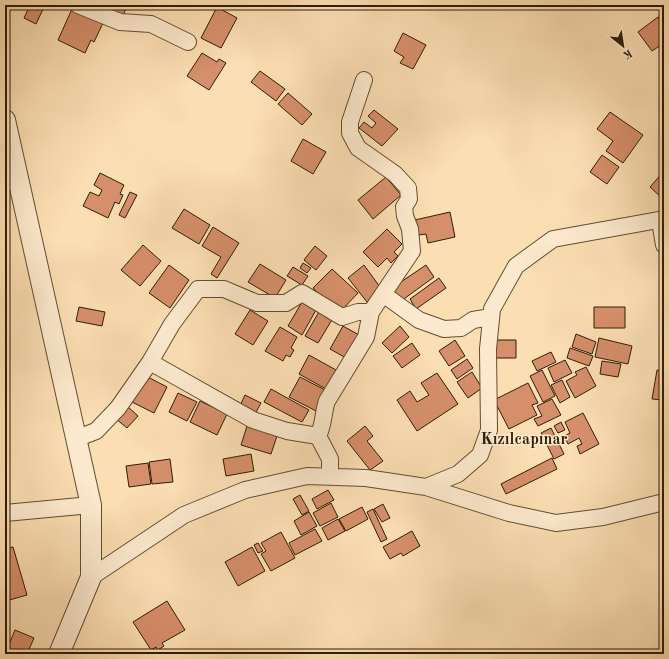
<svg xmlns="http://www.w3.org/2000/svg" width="669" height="659" font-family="'Old Standard TT',serif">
<rect width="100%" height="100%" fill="#fcdeb3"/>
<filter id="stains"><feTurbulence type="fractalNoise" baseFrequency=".005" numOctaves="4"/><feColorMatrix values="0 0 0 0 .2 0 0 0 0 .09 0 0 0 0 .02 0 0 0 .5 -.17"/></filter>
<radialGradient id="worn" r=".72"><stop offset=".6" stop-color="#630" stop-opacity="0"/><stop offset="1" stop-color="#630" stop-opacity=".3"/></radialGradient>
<path fill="#d68f6b" stroke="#2f1d04" d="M30,5H45L36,24L24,18Z
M96,5H128L122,17Z
M217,7L237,18L221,48L201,38Z
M72,9L103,23L94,42L91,40L85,53L58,40Z
M658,17L664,24V43L652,51L638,32Z
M403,33L426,45L413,69L400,63L404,57L394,51Z
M202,53L217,62L219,59L226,63L209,90L187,76Z
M260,71L285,89L276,101L251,82Z
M288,93L312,114L302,125L278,104Z
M374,110L398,129L382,146L359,128L364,122L372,128L376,123L368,116Z
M610,112L643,135L623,163L606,151L613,141L597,129Z
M303,139L326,152L313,174L291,161Z
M602,155L619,167L607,184L590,172Z
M664,171V200L650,187Z
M100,173L124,185L120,194L123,195L119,204L115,202L108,218L83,206L90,192L99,196L102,190L94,185Z
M386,177L401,195L373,219L358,200Z
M130,192L137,195L125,218L119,215Z
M184,209L210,225L199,244L172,228Z
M450,212L455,237L428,243L426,234L419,235L415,220Z
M213,227L239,243L217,278L211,274L221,257L202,246Z
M387,229L402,244L394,252L398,256L391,263L387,258L378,267L363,252Z
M143,245L161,261L140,286L121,270Z
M315,246L327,256L316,270L304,260Z
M303,263L311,268L307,273L300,268Z
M260,264L286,280L275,298L248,282Z
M169,265L189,280L170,308L149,293Z
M364,265L380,287L374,292L376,295L367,302L348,278Z
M426,265L434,277L401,301L392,288Z
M293,267L308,276L302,285L287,276Z
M332,269L358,293L339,313L313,288Z
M439,278L446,288L416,309L410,299Z
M302,302L316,310L302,335L288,326Z
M79,307L105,312L102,326L76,321Z
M594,307H625V328H594Z
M250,310L268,321L253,345L235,334Z
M320,310L333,318L318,343L305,336Z
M343,326L359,335L346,358L330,349Z
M400,326L409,337L392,353L382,343Z
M280,327L297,337L291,348L294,350L290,357L286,355L283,361L265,351Z
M576,334L596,342L592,354L572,347Z
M599,338L632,346L628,364L595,357Z
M455,340L465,356L449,366L439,351Z
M494,340H516V358H495Z
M412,343L420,355L402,368L393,356Z
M570,348L593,356L589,366L567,358Z
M551,352L556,362L537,371L532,361Z
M309,355L336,370L326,389L299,374Z
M467,359L473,368L457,379L451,370Z
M565,360L572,373L554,382L548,368Z
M602,361L621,364L618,377L600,374Z
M586,367L596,386L575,398L566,381L577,375L575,372Z
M542,370L555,396L543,402L530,376Z
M657,370L664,371V400L652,399Z
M472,372L482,388L468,398L457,382Z
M437,373L458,404L417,431L397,400L410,391L417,402L429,395L421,383Z
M142,374L167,387L154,413L128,400Z
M300,377L327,391L316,411L289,397Z
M562,380L570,397L560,403L551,385Z
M528,383L538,403L532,405L537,415L509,429L494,400Z
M271,389L309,410L302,422L264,402Z
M178,393L197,402L187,421L169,412Z
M245,395L261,403L254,416L239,408Z
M552,399L561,415L538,426L534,419L542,416L537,406Z
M200,401L227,414L217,435L190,422Z
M127,406L138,416L127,428L115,418Z
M583,413L599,444L580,454L577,446L582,444L579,438L568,444L564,436L570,433L565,422Z
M561,422L565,430L558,433L554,426Z
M247,426L277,436L271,454L241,445Z
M365,426L373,436L367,441L383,461L370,470L347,441Z
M551,428L564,454L554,459L541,433Z
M251,454L254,471L226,476L223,459Z
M552,458L557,469L506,494L501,484Z
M170,459L173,482L152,484L149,462Z
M148,463L151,484L129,487L126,466Z
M328,490L334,500L317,509L312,499Z
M300,495L309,511L302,515L293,499Z
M331,503L338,517L320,526L313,513Z
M383,504L390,518L382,522L374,509Z
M362,507L368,519L346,531L339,519Z
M373,509L387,539L381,542L367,512Z
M309,512L317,526L301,535L294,521Z
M338,519L345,531L328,540L322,528Z
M315,529L322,541L295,555L289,543Z
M412,531L420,546L403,556L401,553L390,559L383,547Z
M281,532L295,558L271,571L261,554L266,551L261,543Z
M258,543L263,551L258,553L254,545Z
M13,547L27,595L6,601L5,549Z
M252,547L265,571L238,586L225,562Z
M167,601L185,630L162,643L164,646L158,650L156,647L151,650L133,622Z
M15,630L34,638L27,654H5Z"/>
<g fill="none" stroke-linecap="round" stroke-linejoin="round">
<g stroke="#624d30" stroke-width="18">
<path id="minor" d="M78,5L120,22L151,24L188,42
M660,221L664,245
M383,294L419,320L444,329L461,328L473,320L491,317
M150,362L253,420L287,431L318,436
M318,436C324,425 323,412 327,401L366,337L371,312L412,251L410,229L405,216L404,207L409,199L408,188L395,174L358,148L350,133V122L364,80
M318,436L330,459V476
M75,439L96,431L118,408L150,362L172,324L198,289H224L257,303H286L302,293L342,317L358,312H371
M426,487L509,513L556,523L603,517L664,502
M5,513L91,505
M91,577L184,515L245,490L307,476L366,478L426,487L458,474L480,455L489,430L488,349L492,309L516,266L553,239L664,219"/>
</g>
<g stroke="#624d30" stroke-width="22">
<path id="tertiary" d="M5,120L91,505V577L59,654"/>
</g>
<use href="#minor" stroke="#fdeace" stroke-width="16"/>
<use href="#tertiary" stroke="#fdeace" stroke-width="20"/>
</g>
<g text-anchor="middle" stroke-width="3" stroke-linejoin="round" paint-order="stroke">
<g font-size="16" font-weight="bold" fill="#2f1d04" stroke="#fdeace">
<text x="524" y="444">Kızılcapınar</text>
</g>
</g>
<rect width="669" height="659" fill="none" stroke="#fcdeb3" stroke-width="20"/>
<rect x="6" y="6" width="657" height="647" fill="none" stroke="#2f1d04" stroke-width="2"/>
<rect x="10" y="10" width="649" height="639" fill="none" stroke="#2f1d04"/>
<g transform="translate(623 46) rotate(150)" stroke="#fdeace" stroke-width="3" paint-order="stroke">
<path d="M0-3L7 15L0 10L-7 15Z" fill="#2f1d04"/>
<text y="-6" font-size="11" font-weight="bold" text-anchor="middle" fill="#2f1d04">K</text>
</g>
<rect width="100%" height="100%" filter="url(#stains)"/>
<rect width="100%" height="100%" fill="url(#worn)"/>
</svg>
